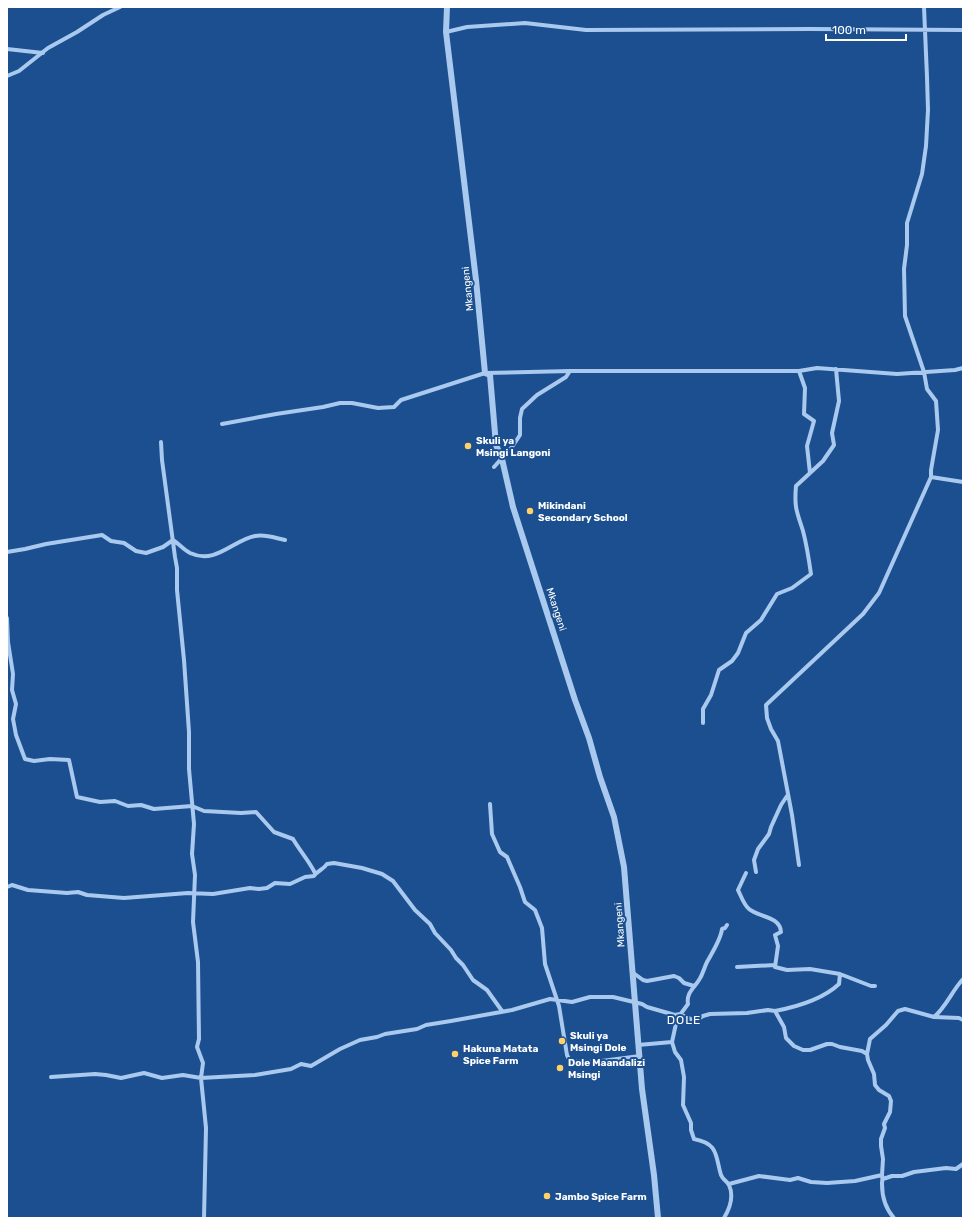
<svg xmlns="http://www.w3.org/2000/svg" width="970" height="1225" font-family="Rubik,sans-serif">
<rect width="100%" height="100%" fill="#1b4f8f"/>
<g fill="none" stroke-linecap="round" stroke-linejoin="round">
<path stroke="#a9c9ee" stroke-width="4" d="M924,7L927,77L928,110L926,146L922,174L907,223V245L904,269L905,316L924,372L927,389L936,401L938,430L931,470V477
M446,32L467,27L525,23L586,30L810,29L963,30
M7,49L43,53
M7,76L19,71L48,48L77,32L103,15L120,7
M799,371L805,388L804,414L814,421L807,446L810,473
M222,424L276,414L323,407L340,403H352L378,408L394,407L401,400L485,373L570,371H799L817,368L897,374L955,370L963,368
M161,442L162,460L175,557L177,568V590L184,660L189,732V769L194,824L192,854L195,875L193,922L198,962L199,1039L197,1047L203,1063L201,1078L206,1128L204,1218
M494,467L512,447L520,435V418L522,409L537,395L566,377L570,371
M7,552L25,549L46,544L102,535L111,541L124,543L136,551L146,553L163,547L173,540C179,544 184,550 190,553C216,565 233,540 255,536C266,534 275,538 285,540
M7,618L8,642L13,674L12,690L16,704L13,719L16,735L25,759L34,761L50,759L69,760L77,797L100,802L115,801L128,806L141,805L154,809L192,806L204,811L241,813L256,812L274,832L293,839C300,851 309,861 315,873
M703,723V709L711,695L719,670L732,661L738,653L746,633L761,620L777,594L792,588L811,574C809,560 807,546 803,531C797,512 794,508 796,486L823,461L834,445L832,433L839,401L836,369
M490,804L492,834L500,852L507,857L510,864L520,887L525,902L535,910L542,928L545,964L559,1006L567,1055L570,1061L594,1062L640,1056
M799,865L792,815L778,741L771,729L767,718L766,705L863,614L879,593L931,477L963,482
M756,872L754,860L758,849L769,834L771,827L781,805L787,796
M746,873L738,890C741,896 744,905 749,909C758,917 780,916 781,932L775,935L778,946L775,967L787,970L810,969L840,974L871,986H875
M7,887L12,885L28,890L67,893L78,892L87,895L124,898L188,893L213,894L250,888L259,889L267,888L275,883L290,884L305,877L314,876C318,870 323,870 327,864L334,863L362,868L382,874L393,881L415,910L430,924L435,933L451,950L456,958L463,965L473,980L487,990L502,1011
M737,967L775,965
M632,972L643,980L647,981L674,976L679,978L684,983L694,986
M775,1011L784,1027L786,1038L794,1046L803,1050H810L827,1044H832L840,1047L862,1051L867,1054L868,1060L874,1074L875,1085L879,1090L889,1096L891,1101L890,1112L884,1124L885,1128L881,1139V1146L883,1159L882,1175
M934,1017L959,1018L963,1020
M672,1042L675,1052L681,1060L684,1077L683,1105L691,1123V1130L694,1139C719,1144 715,1155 721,1175C723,1180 727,1181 729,1185C734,1196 730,1208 724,1218
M638,1045L672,1042L677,1019L688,1004C686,993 694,988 699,980C703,974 704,968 707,962C712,953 721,939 722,929L725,928L727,925
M867,1054L870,1039L886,1025L898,1011L905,1009L934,1017C946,1007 952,991 963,979
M51,1077L95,1074L106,1075L121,1078L144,1073L162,1078L183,1075L201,1078L255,1075L291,1069L301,1064L311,1066L340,1049L360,1040L377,1037L385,1034L417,1029L426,1025L451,1021L512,1010L550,999L572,1002L590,997H613L642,1004L647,1007L675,1015L680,1014L695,1021L703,1016L710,1014L747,1013L768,1010L775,1011C796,1007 823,999 839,984L840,974
M883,1179L892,1176H902L914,1172L946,1168L956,1169L963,1164
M729,1184L759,1176L790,1180L798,1178L811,1182L827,1183L855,1181L882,1175C883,1178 882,1181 882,1184C882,1197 885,1208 894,1218"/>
<path stroke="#a9c9ee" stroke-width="6" d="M447,7L446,32L476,280L485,373L490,375L496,445L502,459L513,507L575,700L589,738L600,777L614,817L624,867L642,1089L654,1175L658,1218"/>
</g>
<g fill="#ffd166" stroke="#1b4f8f" stroke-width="1.5">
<circle cx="468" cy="446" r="4"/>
<circle cx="530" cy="511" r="4"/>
<circle cx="562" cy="1041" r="4"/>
<circle cx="455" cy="1054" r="4"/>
<circle cx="560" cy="1068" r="4"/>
<circle cx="547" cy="1196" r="4"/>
</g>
<g text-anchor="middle" stroke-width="4" stroke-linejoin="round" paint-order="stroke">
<g font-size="10" fill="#fff" stroke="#1b4f8f">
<text transform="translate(467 289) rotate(-96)" y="4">Mkangeni</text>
<text transform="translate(557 609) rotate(72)" y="4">Mkangeni</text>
<text transform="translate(619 925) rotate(-94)" y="4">Mkangeni</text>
</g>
<g font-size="10" font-weight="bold" fill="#fff" stroke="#1b4f8f" text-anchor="start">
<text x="476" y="444">Skuli ya<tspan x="476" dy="12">Msingi Langoni</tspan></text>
<text x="538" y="509">Mikindani<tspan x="538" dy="12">Secondary School</tspan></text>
<text x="570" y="1039">Skuli ya<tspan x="570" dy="12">Msingi Dole</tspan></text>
<text x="463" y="1052">Hakuna Matata<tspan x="463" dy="12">Spice Farm</tspan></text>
<text x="568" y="1066">Dole Maandalizi<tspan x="568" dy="12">Msingi</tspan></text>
<text x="555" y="1200">Jambo Spice Farm</text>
</g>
<g font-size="12" letter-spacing="1" fill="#fff" stroke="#1b4f8f">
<text x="684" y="1024">DOLE</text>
</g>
</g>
<rect width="970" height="1225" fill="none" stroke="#ffffff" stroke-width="16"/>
<path d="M826 34v6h80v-6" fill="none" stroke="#ffffff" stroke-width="2"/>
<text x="832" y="34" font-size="12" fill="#ffffff" stroke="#1b4f8f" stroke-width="3" paint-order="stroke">100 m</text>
</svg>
